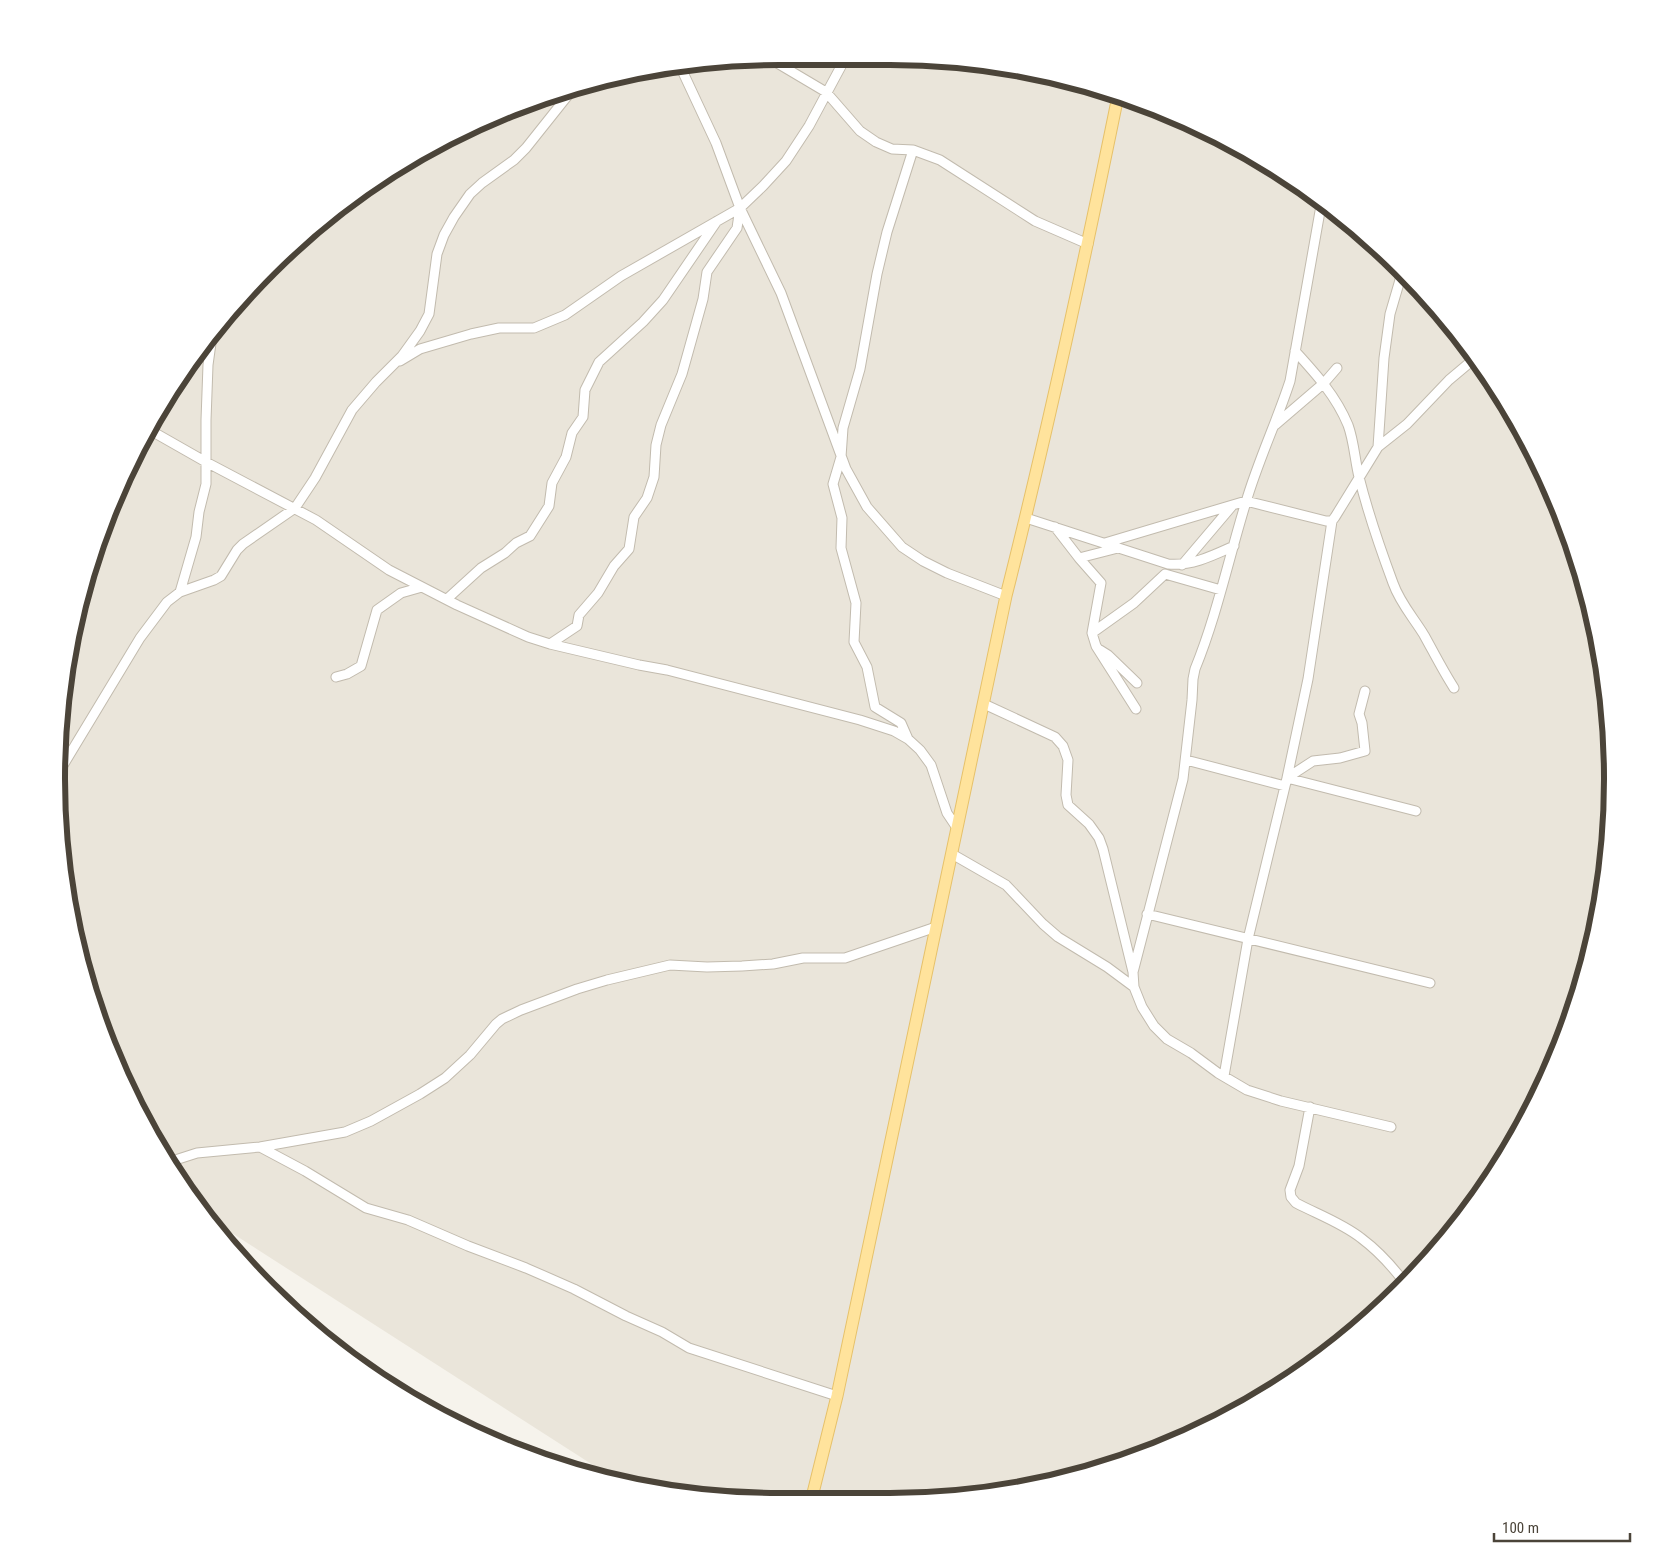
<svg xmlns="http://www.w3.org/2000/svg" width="1669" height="1558" font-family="'Roboto Condensed',sans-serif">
<rect width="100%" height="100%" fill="#f6f3ec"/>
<path fill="#eae5da" d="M779,56L938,58L1077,81L1210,131L1330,205L1433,302L1516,417L1574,546L1607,684L1611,826L1588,966L1538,1098L1464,1219L1367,1322L1252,1405L1123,1463L985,1496L779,1502L638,1488L621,1483L210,1219L178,1180L95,1012L62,874L58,732L81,592L153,418L235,303L339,205L460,131L638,70Z"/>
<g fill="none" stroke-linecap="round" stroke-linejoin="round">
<g stroke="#c2bbae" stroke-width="11">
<path id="minor" d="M767,57L826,92L860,131L876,142L892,149L913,150L940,160L1035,221L1088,244
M680,66L716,143L740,208L781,293L846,469L867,507L902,547L923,561L947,573L1006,596
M1295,351C1316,374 1336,396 1348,425C1354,441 1355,461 1359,477C1368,513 1380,548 1393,583C1400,603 1413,617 1424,635C1434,653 1443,671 1454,688
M400,361L420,349L471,334L499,328H534L565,315L621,276L740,208L763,186L786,161L809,126L846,57
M1275,425L1324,383L1337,368
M148,429L206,462L316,520L389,570L457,605L528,637L550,644L639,665L667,670L860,720L894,731L908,739L920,750L931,765L947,813L957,828
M1378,447L1384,358L1390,314L1402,273
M1026,518L1168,564C1192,566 1212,556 1234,546
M1055,527L1079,558L1118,548
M1105,543L1246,501L1326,521H1332L1335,517L1378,447L1407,424L1449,380L1474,359
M1079,558L1101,583L1092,633L1134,603L1165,574L1221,590
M1182,565L1232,506
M180,592L196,537L199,512L206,484V420L208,365L212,336
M447,599L481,568L505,553L516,543L530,536L549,506L552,483L566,457L572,433L583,417L585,390L599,362L643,322L663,300L717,221
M1092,633L1096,646L1136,709
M550,644L577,626L579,615L598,593L614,566L629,549L634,517L647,498L654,477L656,445L661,425L682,374L703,299L707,272L737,228L740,208
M1100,650L1108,655L1137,683
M336,677L347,674L361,666L377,610L401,593L422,587
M984,704L1055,737L1063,746L1068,760L1066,795L1068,805L1089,824L1099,838L1103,849L1133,972L1134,987L1142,1007L1154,1026L1167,1039L1191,1053L1218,1073L1247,1090L1281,1101L1391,1127
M908,739L901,723L875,707L867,667L854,642L856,603L841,548L842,518L833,484L841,457L843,428L860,369L877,274L887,232L913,150
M1186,760L1285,786
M59,772L140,638L167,602L180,592L214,580L221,576L237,550L243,544L295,508L315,478L352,410L376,382L402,356L420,331L429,314L437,254L444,235L454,217L470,194L482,183L514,160L526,148L569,94
M1287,778L1313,761L1340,758L1365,751L1362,723L1359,714L1365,691
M1287,778L1416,811
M952,854L1006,885L1043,924L1058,937L1107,967L1134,987
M1147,914L1430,983
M1133,972L1183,779L1192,700L1193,679L1195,669C1217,615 1229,557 1246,502C1258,461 1277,421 1290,381L1322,200
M1224,1076L1248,939L1287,778L1308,679L1332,521
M1310,1107L1299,1166L1290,1190L1291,1197L1296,1203C1317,1214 1342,1223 1361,1238C1377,1250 1392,1266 1404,1282
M260,1147L305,1171L366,1208L408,1220L468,1246L526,1268L574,1289L626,1316L662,1332L689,1348L837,1396
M169,1162L197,1153L260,1147L345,1132L371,1121L420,1094L445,1078L470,1055L496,1024L502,1019L521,1010L577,989L607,980L670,965L707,967L742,966L773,964L803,958H845L936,927"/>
</g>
<g stroke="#e6c16a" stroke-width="13">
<path id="major" d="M811,1501L837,1396L1006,596C1048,430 1084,263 1118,96"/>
</g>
<use href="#minor" stroke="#fff" stroke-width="9"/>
<use href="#major" stroke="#ffe39c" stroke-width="11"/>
</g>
<path d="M0 0H1669V1558H0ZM779 65H890A714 714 0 0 1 1604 779V779A714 714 0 0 1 890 1493H779A714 714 0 0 1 65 779V779A714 714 0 0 1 779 65Z" fill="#fff" fill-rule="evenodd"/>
<path fill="none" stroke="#4b4439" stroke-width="6" d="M779 65H890A714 714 0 0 1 1604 779V779A714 714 0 0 1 890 1493H779A714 714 0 0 1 65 779V779A714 714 0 0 1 779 65Z"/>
<path d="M1494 1533v8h136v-8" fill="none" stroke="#4b4439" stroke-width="2.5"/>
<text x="1502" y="1533" font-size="15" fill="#4b4439" stroke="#ffffff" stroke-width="4" paint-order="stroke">100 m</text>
</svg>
